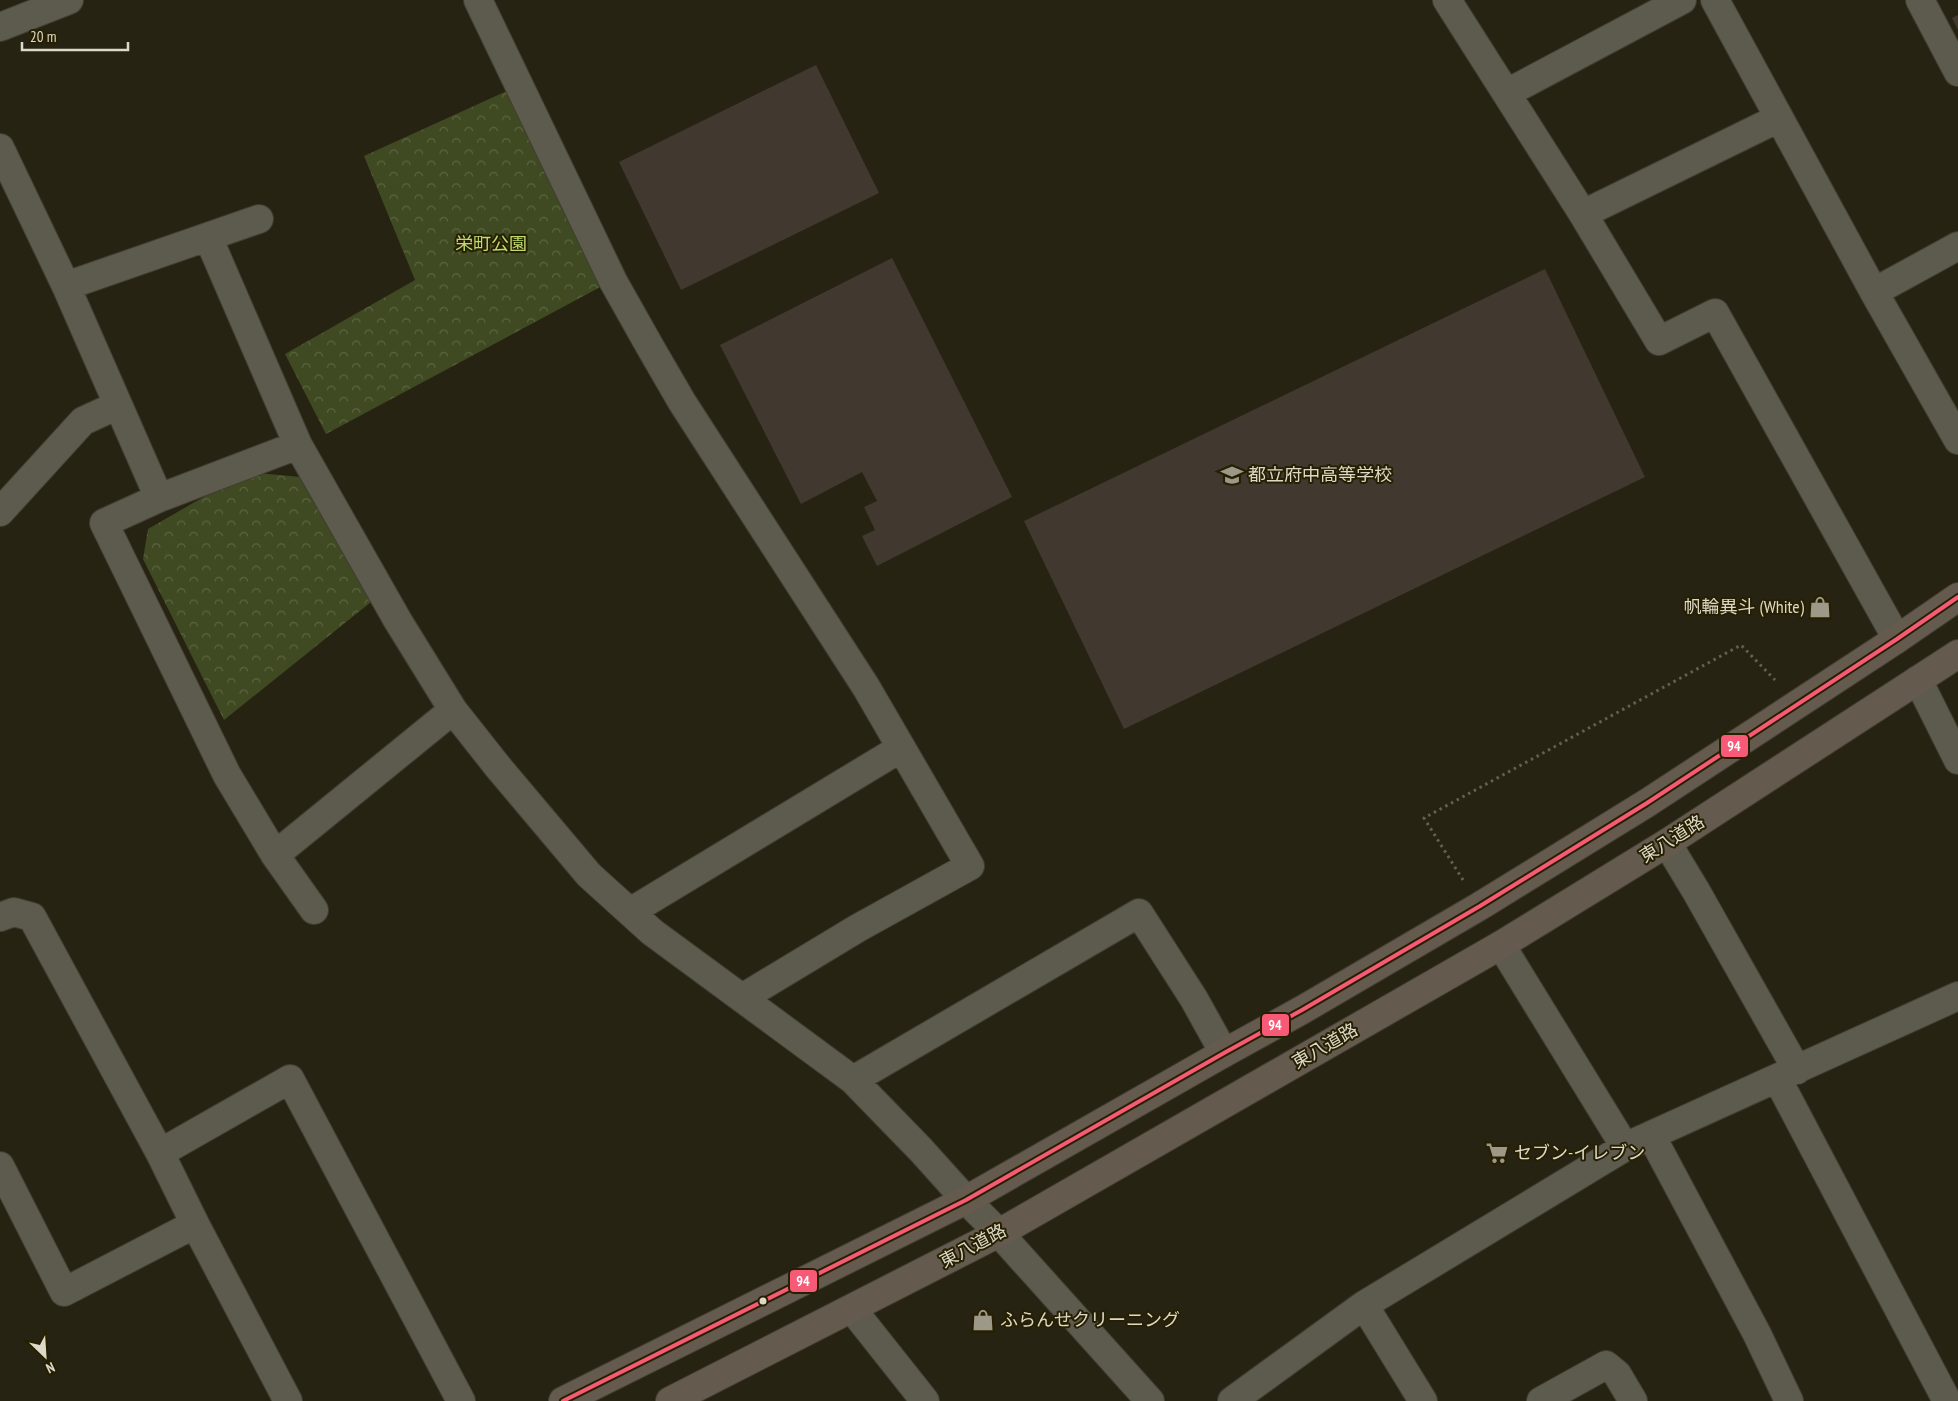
<svg xmlns="http://www.w3.org/2000/svg" width="1958" height="1401" font-family="'PT Sans Narrow','Noto Sans JP',sans-serif">
<defs>
<pattern id="forest-crowns" width="20" height="18" patternUnits="userSpaceOnUse" patternTransform="scale(1.25)"><rect width="20" height="18" fill="#404a22"/><path d="M2 6a3 3 0 1 1 6 0M12 15a3 3 0 1 1 6 0" fill="none" stroke="#5b6441"/></pattern>
</defs>
<rect width="100%" height="100%" fill="#272312"/>
<path fill="url(#forest-crowns)" d="M509,90L604,285L326,434L285,354L415,280L364,156Z
M247,472L301,477L371,602L224,720L143,559L148,529Z"/>
<path fill="#413830" d="M1958,15V30L1952,18Z
M816,65L879,193L681,290L619,162Z
M892,258L1012,497L877,566L862,536L875,530L864,507L877,501L862,472L801,504L720,345Z
M1545,269L1645,477L1124,729L1024,521Z"/>
<g fill="none" stroke-linecap="round" stroke-linejoin="round">
<g stroke="#413e32" stroke-width="30">
<path id="minor" d="M478,0L613,281L649,345L682,402L866,687L970,866L858,928L742,998
M1447,0L1583,214L1659,341L1715,313L1897,639
M1715,0L1874,292L1958,440
M1920,0L1958,72
M0,27L69,0
M1507,93L1682,0
M0,148L66,286L159,498
M1583,214L1779,118
M208,237L298,445L398,621L453,710L498,767L589,875L652,932L853,1080L921,1150L966,1200L999,1233L1150,1401
M66,286L259,219
M1874,292L1958,246
M298,445L159,498L104,523L227,775L275,855L314,910
M0,512L83,421L118,405
M1918,680L1958,760
M1667,843L1696,891L1797,1070
M275,855L453,710
M630,912L901,748
M0,917L14,912L32,917L160,1153L195,1224L288,1401
M1501,945L1625,1147
M1777,1078L1947,1401
M853,1080L1139,913L1194,999L1224,1053
M1651,1135L1757,1334L1789,1401
M160,1153L290,1079L461,1401
M0,1166L64,1292L195,1224
M1364,1305L1423,1401
M852,1309L925,1401
M1232,1401L1364,1305L1625,1147L1958,996
M1541,1401L1606,1365L1617,1374L1633,1401"/>
</g>
<g stroke="#413e32" stroke-width="30">
<path id="major" d="M563,1401L966,1200L1224,1053L1302,1010L1480,906L1647,803L1897,639L1958,597
M670,1401L999,1233L1501,945L1667,843L1958,654"/>
</g>
<path stroke="#626055" stroke-width="3" stroke-dasharray="2.5 4" stroke-linecap="butt" d="M1463,880L1424,818L1741,645L1775,680"/>
<use href="#minor" stroke="#5d5a4e" stroke-width="28"/>
<use href="#major" stroke="#655a4e" stroke-width="28"/>
<g stroke="#261f01" stroke-width="8">
<path id="bus-1" d="M563,1401L966,1200L1224,1053L1302,1010L1480,906L1647,803L1897,639L1958,597"/>
</g>
<use href="#bus-1" stroke="#f75a77" stroke-width="4"/>
</g>
<defs>
<g id="school-bare" transform="scale(1.725)"><path d="M0-5L7-2L0 1L-7-2ZM-4 1L0 2.5L4 1V4Q0 6-4 4Z" fill="#9d9988" stroke="#261f01" stroke-width="2.5" paint-order="stroke"/></g>
<g id="shop-bare" transform="scale(1.725)"><path d="M-5-2.5h2.3a2.7 3.5 0 0 1 5.4 0H5L5.5 6h-11ZM-1.5-2.5h3a1.5 2.3 0 0 0-3 0Z" fill="#9d9988" stroke="#261f01" stroke-width="2.5" paint-order="stroke"/></g>
<g id="supermarket-bare" transform="scale(1.725)"><path d="M-6-5.5h2.5l.6 2H6L4.5 2H-2.5L-4.4-4H-6ZM-1.5 3.2a1.3 1.3 0 1 0 .1 0ZM3 3.2a1.3 1.3 0 1 0 .1 0Z" fill="#9d9988" stroke="#261f01" stroke-width="2.5" paint-order="stroke"/></g>
</defs>
<g fill-rule="evenodd">
<use href="#school-bare" x="1232" y="475"/>
<use href="#shop-bare" x="1820" y="607"/>
<use href="#supermarket-bare" x="1497" y="1153"/>
<use href="#shop-bare" x="983" y="1320"/>
</g>
<circle fill="#ddd9c8" stroke="#261f01" stroke-width="2" cx="763" cy="1301" r="4.5"/>
<g text-anchor="middle" stroke-width="4" stroke-linejoin="round" paint-order="stroke">
<g font-size="18" fill="#beda70" stroke="#261f01">
<text x="491" y="250">栄町公園</text>
</g>
<g font-size="18" fill="#ddd9c8" stroke="#261f01" text-anchor="start">
<text x="1248" y="481">都立府中高等学校</text>
<text x="1804" y="613" text-anchor="end">帆輪異斗 (White)</text>
<text x="1514" y="1159">セブン-イレブン</text>
<text x="1000" y="1326">ふらんせクリーニング</text>
</g>
<g font-size="18" fill="#ddd9c8" stroke="#261f01">
<text transform="translate(1672 839) rotate(-32)" y="6">東八道路</text>
<text transform="translate(1325 1046) rotate(-30)" y="6">東八道路</text>
<text transform="translate(973 1246) rotate(-28)" y="6">東八道路</text>
</g>
</g>
<g stroke="#261f01" stroke-width="2">
<rect x="1720" y="734" width="29" height="24" rx="5" fill="#f75a77"/>
<rect x="1261" y="1013" width="29" height="24" rx="5" fill="#f75a77"/>
<rect x="789" y="1269" width="29" height="24" rx="5" fill="#f75a77"/>
</g>
<g font-size="14" text-anchor="middle" font-weight="bold" fill="#fff">
<text x="1734" y="751">94</text>
<text x="1275" y="1030">94</text>
<text x="803" y="1286">94</text>
</g>
<g transform="translate(45 1356) rotate(155)" stroke="#261f01" stroke-width="4" paint-order="stroke">
<path d="M0-4L9 19L0 12L-9 19Z" fill="#ddd9c8"/>
<text y="-8" font-size="14" font-weight="bold" text-anchor="middle" fill="#ddd9c8">N</text>
</g>
<path d="M22 42v8h106v-8" fill="none" stroke="#ddd9c8" stroke-width="2.5"/>
<text x="30" y="42" font-size="15" fill="#ddd9c8" stroke="#261f01" stroke-width="4" paint-order="stroke">20 m</text>
</svg>
